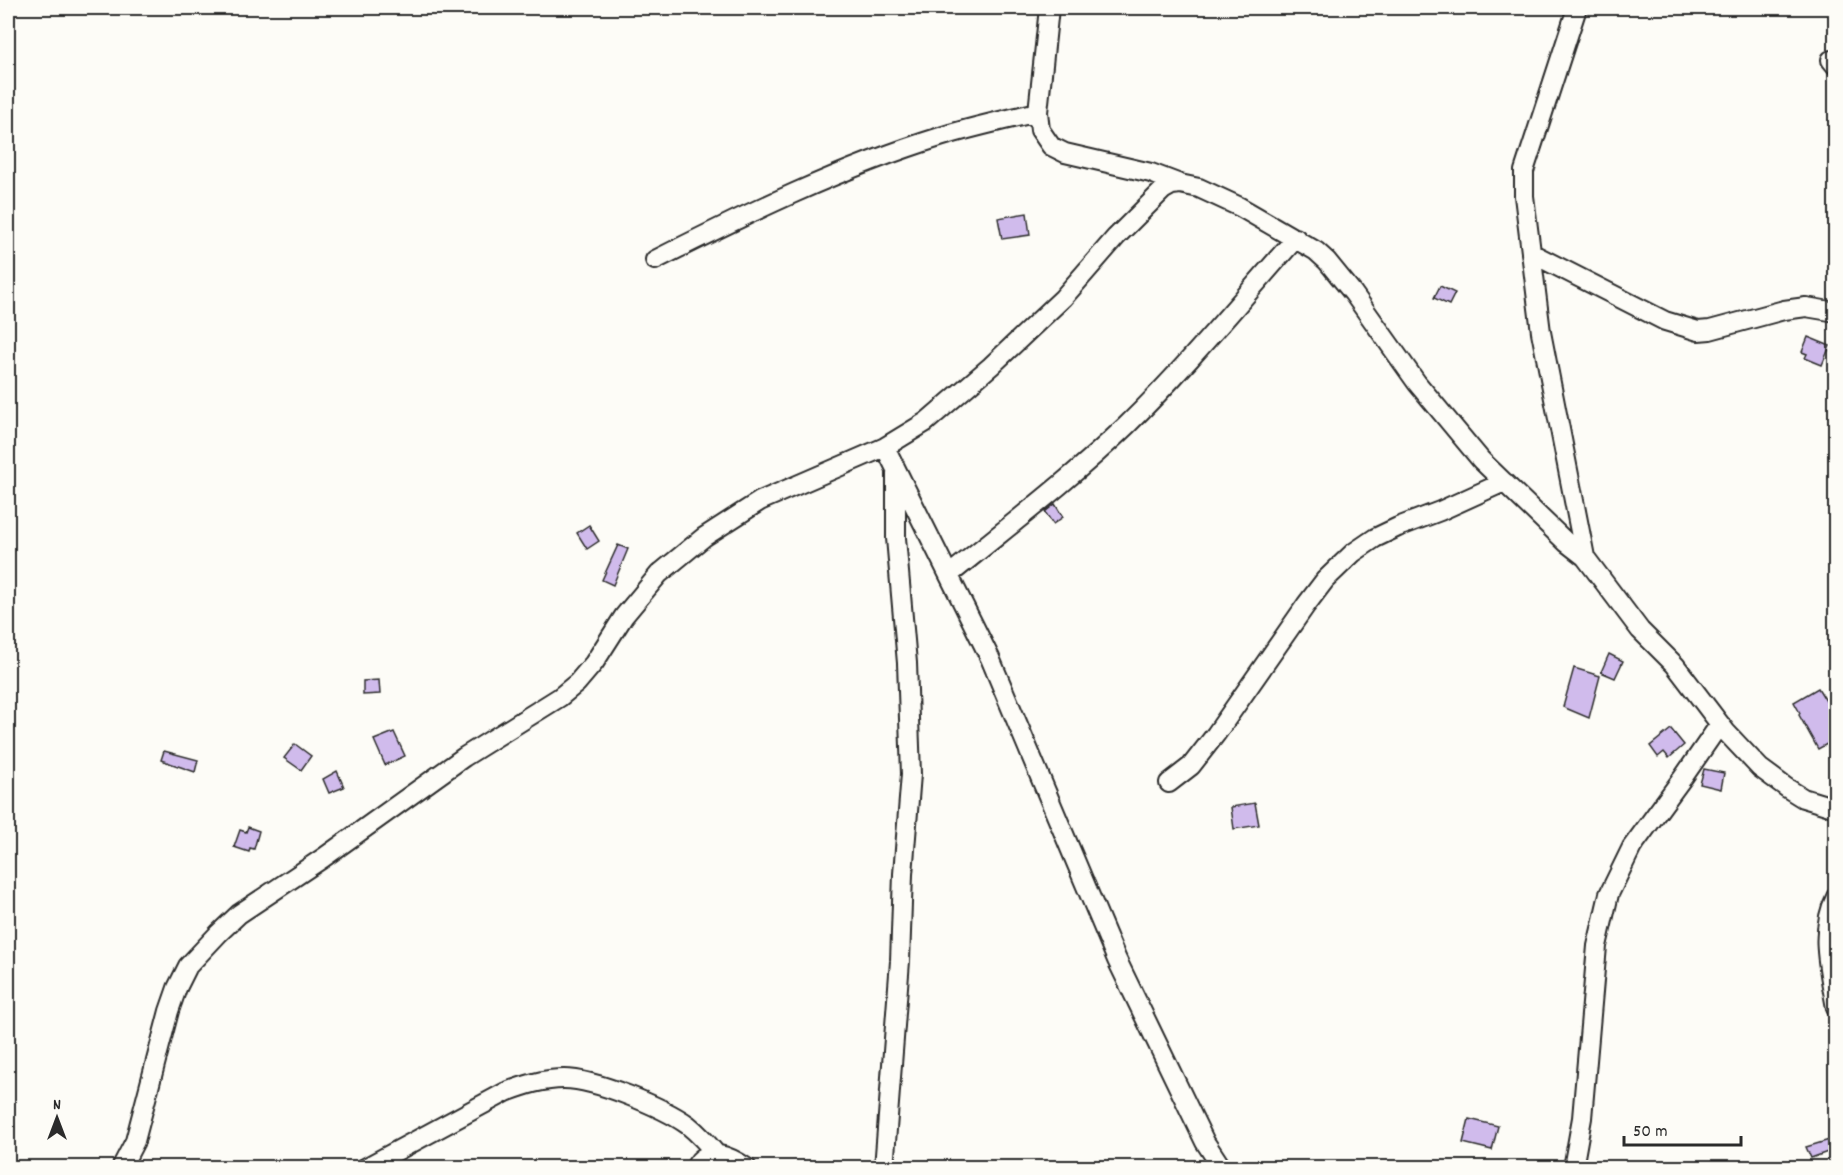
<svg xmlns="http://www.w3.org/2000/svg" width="1843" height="1175" font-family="Dekko,sans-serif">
<rect width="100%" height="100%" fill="#fdfcf7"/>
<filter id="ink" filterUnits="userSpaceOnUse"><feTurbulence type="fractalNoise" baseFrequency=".0167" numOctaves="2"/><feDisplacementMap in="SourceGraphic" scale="12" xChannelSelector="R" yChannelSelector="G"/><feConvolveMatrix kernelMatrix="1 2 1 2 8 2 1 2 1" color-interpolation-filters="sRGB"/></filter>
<g filter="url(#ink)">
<path fill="#d0bbec" stroke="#2b2b2b" stroke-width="1.5" d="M1027,213L1030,235L1002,239L998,218Z
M1440,286L1455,293L1449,305L1434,298Z
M1808,337L1830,346L1822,365L1805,358L1807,354L1802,352Z
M1055,504L1063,517L1053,524L1045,512Z
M589,525L599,541L587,549L577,533Z
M618,545L628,549L613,585L602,580Z
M1609,654L1623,661L1615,678L1601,672Z
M1574,668L1600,676L1589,718L1563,707Z
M379,680L380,694L363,695V681Z
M1818,688L1836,717V739L1818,749L1799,715L1800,713L1794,702Z
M1671,729L1684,745L1669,758L1664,752L1658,757L1650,746Z
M394,732L405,756L385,765L374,740Z
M295,744L311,756L301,770L284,758Z
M164,751L198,760L195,772L161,760Z
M1704,769L1724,773L1721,789L1700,784Z
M337,771L344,787L329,793L323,779Z
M1255,803L1259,825L1234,829L1231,807Z
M248,827L259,831L254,849L250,848L249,852L234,847L240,830L246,832Z
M1469,1119L1498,1126L1492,1150L1463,1143Z
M1836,1138V1149L1811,1158L1806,1147Z"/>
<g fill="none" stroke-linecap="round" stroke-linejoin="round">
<g stroke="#2b2b2b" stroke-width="22">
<path id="street" d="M1049,8L1038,112L1040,130L1051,146L1065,153L1151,173L1180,184
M1577,8L1524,171V196L1541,332L1585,557L1640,630L1675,665L1726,732L1760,768L1787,788L1803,798L1836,808
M1831,60L1836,66
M1531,253L1665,321L1698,331L1710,330L1784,310L1806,307L1836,312
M655,260C746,214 843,167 940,137C972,127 1005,120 1038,112
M885,447L990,658L1117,960L1205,1142L1222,1168
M949,575C1009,526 1071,479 1127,425C1187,366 1240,301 1296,238
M1169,783L1191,766L1216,734L1306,605L1325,580L1353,553L1375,538L1398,527L1440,511L1504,482
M1836,897C1818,932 1830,972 1836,1008
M121,1168L135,1141L169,1011L177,988L188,966L219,933L239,914L323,858L464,757L560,697L577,683L594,663L624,616L659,574L704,537L760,501L885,447L926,422L991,366L1063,298L1116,237L1163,190L1172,185L1180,184L1199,188L1240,207L1316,251L1327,261L1353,293L1417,383L1481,460L1567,543L1585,557
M365,1168L506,1092C525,1085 543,1079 564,1079C595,1079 663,1107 688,1125C699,1134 708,1144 717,1155
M695,1168C705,1144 731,1157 747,1168
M884,1168L900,961L903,874L911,774L907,663L896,538V473
M1573,1168L1582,1118L1597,946L1609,894L1632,847L1684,776L1720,724"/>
</g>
<use href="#street" stroke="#fdfcf7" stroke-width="18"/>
</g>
</g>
<rect width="1843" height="1175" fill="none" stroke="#fdfcf7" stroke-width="30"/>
<rect x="15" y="15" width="1813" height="1145" fill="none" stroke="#2b2b2b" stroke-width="2" filter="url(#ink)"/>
<g transform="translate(57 1118)" stroke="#fdfcf7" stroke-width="4.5" paint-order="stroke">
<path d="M0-4.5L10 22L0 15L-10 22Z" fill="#2b2b2b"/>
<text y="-9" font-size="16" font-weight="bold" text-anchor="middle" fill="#2b2b2b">N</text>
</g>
<path d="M1624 1136v9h117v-9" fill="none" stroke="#2b2b2b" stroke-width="3"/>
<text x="1633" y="1136" font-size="18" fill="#2b2b2b" stroke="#fdfcf7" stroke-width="4.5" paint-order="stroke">50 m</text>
</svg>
